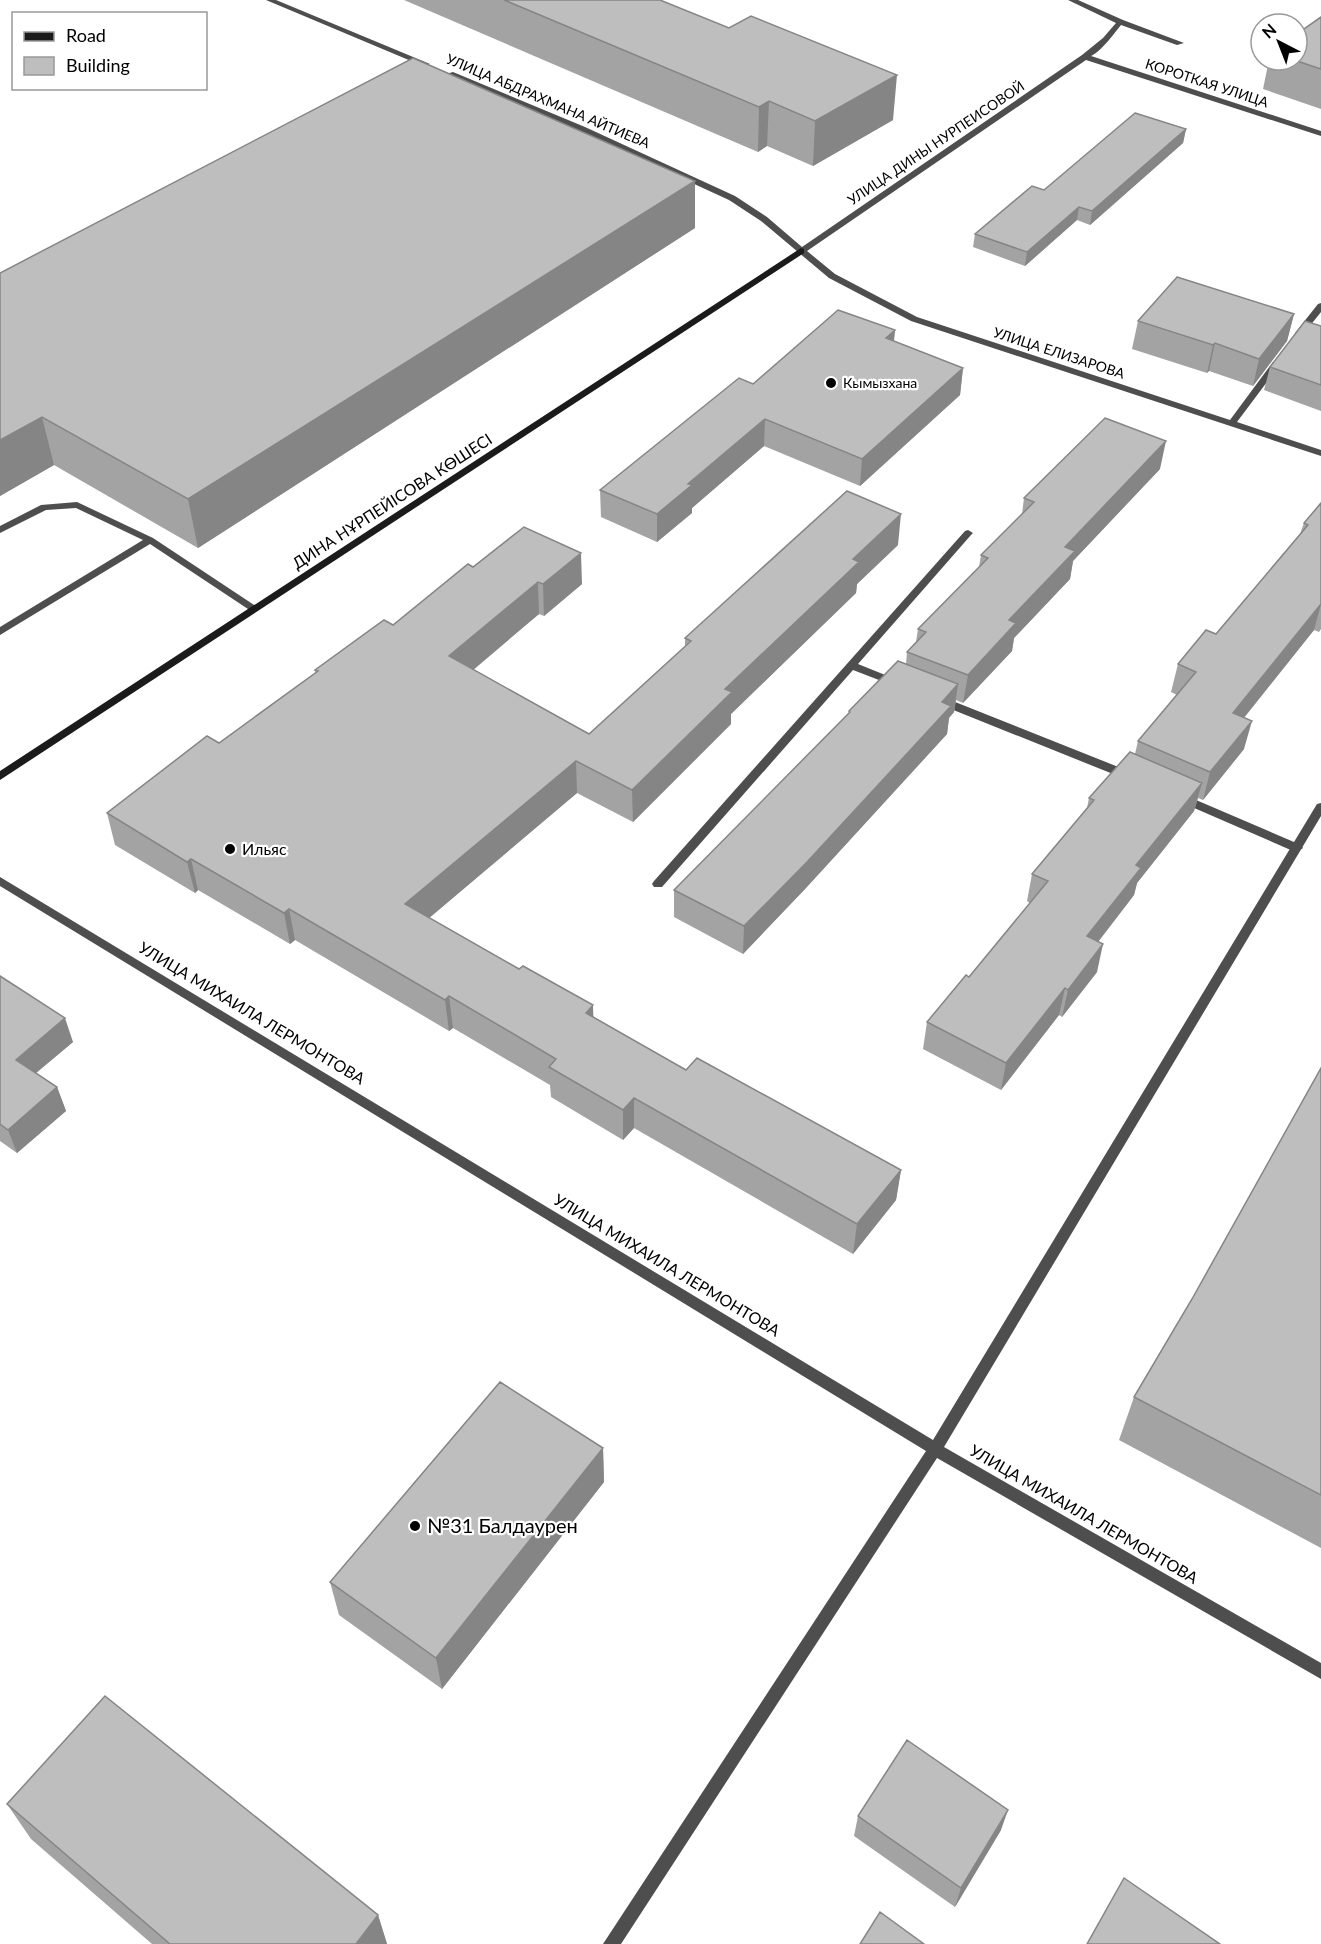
<svg xmlns="http://www.w3.org/2000/svg" width="1321" height="1944" font-family="Lato,sans-serif">
<rect width="100%" height="100%" fill="#fff"/>
<g fill="none" stroke-linecap="round" stroke-linejoin="round">
<path fill="#4e4e4e" fill-rule="evenodd" d="M1068,0H1078L1123,20L1184,43L1177,45L1121,25C1113,35 1096,59 1082,59V55L1103,38L1116,23Z
M77,502L153,538L260,609L255,612L251,611L150,544L0,635V627L143,540L76,508L46,510L0,533V526L41,505Z
M968,530L973,533L971,535L858,664L900,681L901,683L900,685H892L853,670L662,887H654L652,884L654,881L965,531Z
M940,696L1131,772L1133,775L1131,778H1123L936,703L935,700Z
M1182,794L1301,845L1303,848L1297,852L1293,851L1178,801L1176,798Z"/>
<path fill="#4e4e4e" fill-rule="evenodd" d="M266,0H276L430,64L423,66Z
M1082,55H1088L1321,131V136L1086,60L807,251L835,274L917,317L1230,420L1273,362H1279V366L1237,422L1321,450V456L911,321L829,278L761,221L729,200L579,131L446,74L453,72L585,127L735,196L767,217L802,247Z
M1321,303V312L1301,337H1295V333L1318,304Z
M1321,803V816L944,1447L1321,1663V1679L937,1458L621,1944H603L926,1451L0,886V877L933,1440L1317,804Z"/>
<path fill="#1b1b1b" fill-rule="evenodd" d="M801,248L804,249V253L0,780V771Z"/>
</g>
<path fill="#a3a3a3" d="M404,0H660L893,120L813,166L767,146L758,152Z
M1321,17V109L1263,89L1269,60H1297Z
M1186,129L1183,143L1090,225L1077,220L1025,266L973,247L975,234L1044,190Z
M695,228L198,548L54,465L0,496V273Z
M1294,314L1287,341L1253,386L1209,371L1207,373L1132,349L1138,321Z
M1321,326V411L1264,390L1270,367Z
M895,330L894,341L963,368L960,395L860,486L764,446L692,508V513L657,542L601,517L600,490L753,384Z
M1160,469L1073,561L1070,579L1014,638L1012,651L963,703L956,700L954,712L949,718L947,734L805,889L743,954L674,917V890L848,714L849,711L906,664L907,652L916,642L918,629L979,567L981,555L1022,514L1024,498Z
M1321,503V629L1319,632L1314,630L1244,718V749L1203,800L1198,798L1194,811L1137,883L1134,895L1098,942L1097,972L1062,1017L1059,1015L1001,1090L923,1049L927,1022L969,977L1030,903L1027,901L1032,874L1087,808L1089,798L1135,754L1138,741L1177,695L1171,692L1178,664L1216,634L1300,534L1304,523Z
M898,545L857,584L856,593L731,714V724L633,822L577,793L429,918L594,1017L686,1070L901,1170L896,1200L853,1254L634,1128L623,1140L551,1097L550,1085L453,1028L449,1031L295,940L290,944L198,890L195,893L115,845L107,813L219,743L315,673V670L393,625L473,567L582,584L544,616L539,614L473,669L589,734L685,647V638Z
M0,976L73,1042L36,1073L57,1087L66,1111L17,1153L0,1141Z
M1321,1068V1548L1119,1440L1134,1397L1192,1299Z
M603,1448L604,1482L442,1689L339,1615L330,1582Z
M7,1804L378,1915L387,1944H152L31,1839Z
M858,1816L1001,1830L955,1907L854,1836Z"/>
<path fill="#858585" d="M897,75L893,120L813,166L815,121Z
M769,101L767,146L758,152L759,107Z
M1186,129L1183,143L1090,225L1092,211Z
M695,181V228L198,548L188,499Z
M1079,207L1077,220L1025,266L1027,252Z
M1294,314L1287,341L1253,386L1259,359Z
M895,330L892,357L886,338Z
M1215,343L1209,371L1207,373L1213,345Z
M963,368L960,395L860,486L862,459Z
M42,417L54,465L0,496V440Z
M765,419L764,446L692,508V513L657,542V514L688,484Z
M1166,441L1160,469L1073,561L1070,579L1014,638L1012,651L963,703L968,675L1065,547Z
M901,514L898,545L857,584L856,593L731,714V724L633,822L632,790L725,689L853,559Z
M581,553L582,584L544,616L543,584Z
M538,582L539,614L452,688L449,656Z
M1321,604L1314,630L1225,741L1233,713Z
M958,684L954,712L949,718L947,734L805,889L743,954L744,926L942,702Z
M1252,721L1244,749L1203,800L1210,772Z
M576,761L577,793L409,935L405,904Z
M1202,783L1194,811L1137,883L1134,895L1081,964L1087,936L1136,865Z
M191,859L198,890L195,893L187,862Z
M289,909L295,940L290,944L284,913Z
M1103,944L1097,972L1062,1017L1068,990Z
M1065,988L1059,1015L1001,1090L1006,1063Z
M449,996L453,1028L449,1031L445,1000Z
M593,1005L594,1036L586,1013Z
M65,1018L73,1042L24,1083L16,1060Z
M57,1087L66,1111L17,1153L8,1130Z
M634,1098V1128L623,1140V1110Z
M901,1170L896,1200L853,1254L857,1224Z
M603,1448L604,1482L442,1689L436,1658Z
M1008,1810L1001,1830L955,1907L961,1888Z
M378,1915L387,1944H356Z"/>
<path fill="#bebebe" stroke="#858585" stroke-width="1.5" d="M504,0H660L729,28L751,16L897,75L815,121L769,101L759,107Z
M1321,17V69L1294,60H1297V34Z
M413,58L695,181L188,499L42,417L0,440V273Z
M1135,113L1186,129L1092,211L1079,207L1027,252L975,234L1032,186L1044,190Z
M1177,277L1294,314L1259,359L1215,343L1213,345L1138,321Z
M838,310L895,330L886,338L963,368L862,459L765,419L688,484L692,485L657,514L600,490L739,378L753,384Z
M1305,321L1321,326V385L1270,367Z
M1105,418L1166,441L1065,547L1075,551L1009,620L1016,623L968,675L907,652L926,632L918,629L988,558L981,555L1034,502L1024,498Z
M847,491L901,514L853,559L859,562L725,689L732,692L632,790L576,761L405,904L519,969L523,966L593,1005L586,1013L686,1070L697,1058L901,1170L857,1224L634,1098L623,1110L549,1067L556,1059L449,996L445,1000L289,909L284,913L191,859L187,862L107,813L207,736L219,743L318,671L315,670L384,620L393,625L468,564L473,567L524,527L581,553L543,584L538,582L449,656L589,734L691,641L685,638Z
M1321,503V604L1233,713L1252,721L1210,772L1138,741L1196,672L1178,664L1206,630L1216,634L1308,525L1304,523Z
M898,661L958,684L942,702L951,706L807,862L744,926L674,890L850,712L849,711Z
M1130,752L1202,783L1136,865L1141,868L1087,936L1103,944L1068,990L1065,988L1006,1063L927,1022L966,975L969,977L1048,881L1032,874L1094,800L1089,798Z
M0,976L65,1018L16,1060L57,1087L8,1130L0,1124Z
M1321,1068V1495L1134,1397L1192,1299Z
M500,1382L603,1448L436,1658L330,1582Z
M105,1696L378,1915L356,1944H170L7,1804Z
M907,1740L1008,1810L961,1888L858,1816Z
M1124,1878L1220,1944H1087Z
M880,1912L924,1944H860Z"/>
<g fill="#000" stroke="#fff" stroke-width="2">
<circle cx="831" cy="383" r="6"/>
<circle cx="230" cy="849" r="6"/>
<circle cx="415" cy="1526" r="6"/>
</g>
<g text-anchor="middle" stroke-width="4.5" stroke-linejoin="round" paint-order="stroke">
<g font-size="14" fill="#000" stroke="#fff">
<text transform="translate(1207 83) rotate(18)" y="5">КОРОТКАЯ УЛИЦА</text>
<text transform="translate(548 101) rotate(23)" y="5">УЛИЦА АБДРАХМАНА АЙТИЕВА</text>
<text transform="translate(936 143) rotate(-34)" y="5">УЛИЦА ДИНЫ НУРПЕИСОВОЙ</text>
<text transform="translate(1059 353) rotate(18)" y="5">УЛИЦА ЕЛИЗАРОВА</text>
</g>
<g font-size="14" fill="#000" stroke="#fff" text-anchor="start">
<text x="843" y="388">Кымызхана</text>
</g>
<g font-size="16" fill="#000" stroke="#fff">
<text transform="translate(392 501) rotate(-33)" y="6">ДИНА НҰРПЕЙІСОВА КӨШЕСІ</text>
<text transform="translate(252 1013) rotate(31)" y="6">УЛИЦА МИХАИЛА ЛЕРМОНТОВА</text>
<text transform="translate(667 1265) rotate(31)" y="6">УЛИЦА МИХАИЛА ЛЕРМОНТОВА</text>
<text transform="translate(1084 1514) rotate(30)" y="6">УЛИЦА МИХАИЛА ЛЕРМОНТОВА</text>
</g>
<g font-size="16" fill="#000" stroke="#fff" text-anchor="start">
<text x="242" y="855">Ильяс</text>
</g>
<g font-size="20" fill="#000" stroke="#fff" text-anchor="start">
<text x="427" y="1533">№31 Балдаурен</text>
</g>
</g>
<rect x="12" y="12" width="195" height="78" fill="#ffffff" stroke="#999999" stroke-width="1.5"/>
<rect x="24" y="32" width="30" height="9" fill="#1b1b1b" stroke="#999999" stroke-width="1.5"/>
<text x="66" y="42" font-size="18" fill="#000000">Road</text>
<rect x="24" y="57" width="30" height="18" fill="#bebebe" stroke="#999999" stroke-width="1.5"/>
<text x="66" y="72" font-size="18" fill="#000000">Building</text>
<g transform="translate(1279 42) rotate(318)"><circle r="28" fill="#ffffff" stroke="#999999" stroke-width="1.5"/>
<path d="M0-4.5L10 22L0 15L-10 22Z" fill="#000000"/>
<text y="-9" font-size="16" font-weight="bold" text-anchor="middle" fill="#000000">N</text>
</g>
</svg>
